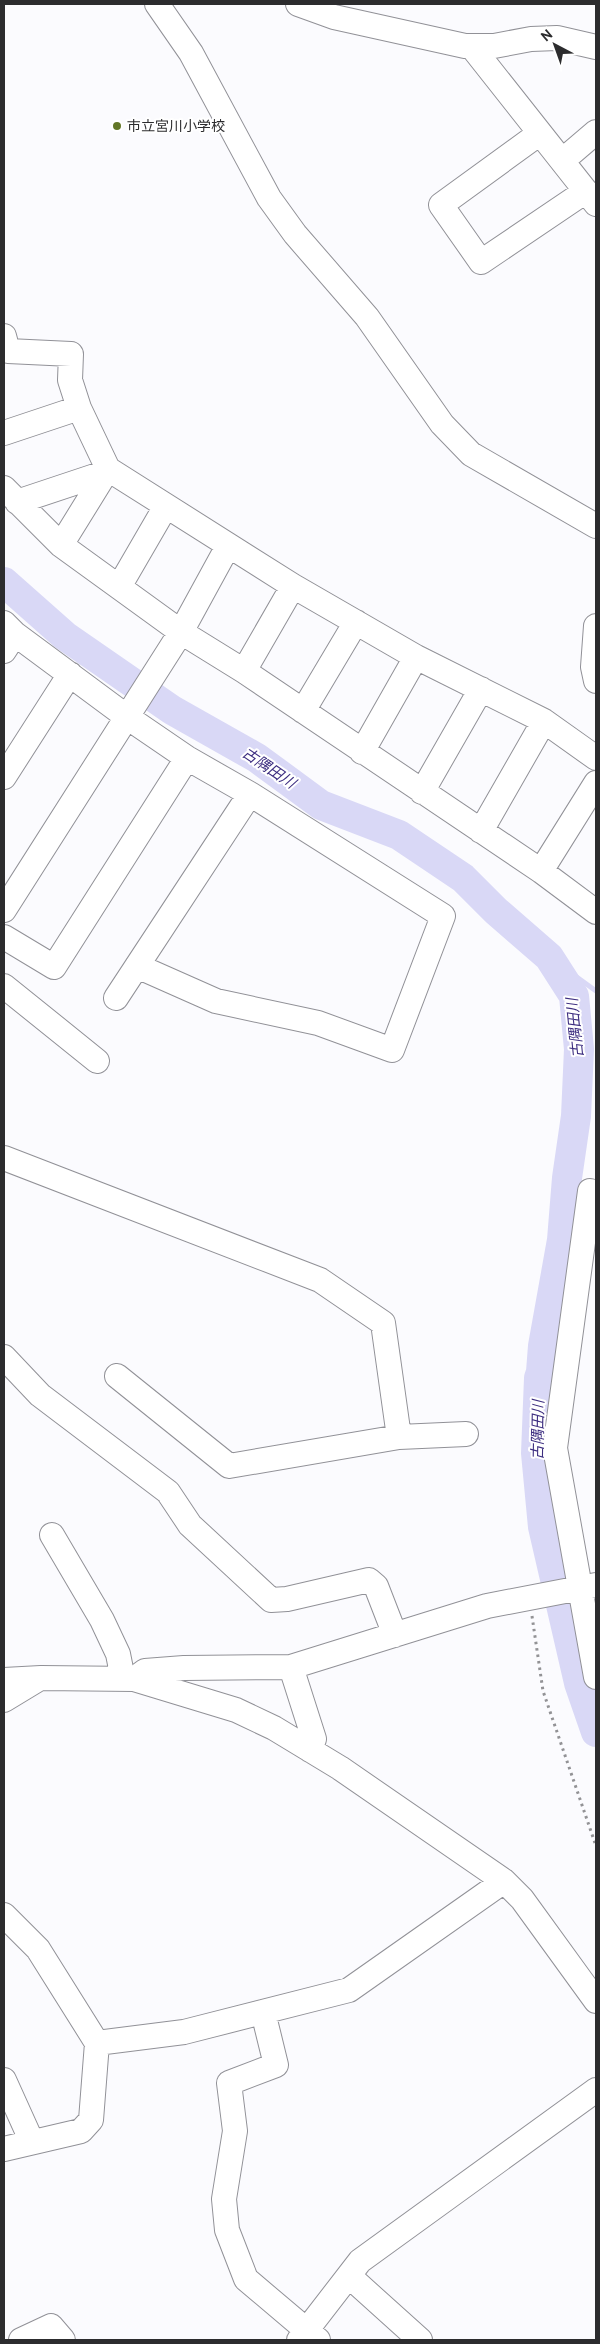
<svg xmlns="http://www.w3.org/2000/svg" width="600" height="2344" font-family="Overpass,'Noto Sans JP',sans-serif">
<rect width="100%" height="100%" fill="#fbfbfe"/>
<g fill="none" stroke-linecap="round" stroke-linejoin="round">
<path stroke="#d9d8f6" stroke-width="5" d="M549,957L596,991"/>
<path stroke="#d9d8f6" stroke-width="30" d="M4,582L65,636L172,710L257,758L321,805L399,835L463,878L496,911L549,957L574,996L579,1049L576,1116L567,1178L562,1240L543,1346L541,1372L539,1378L536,1453L543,1527L579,1683L596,1732"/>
<g stroke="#919197" stroke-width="26">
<path id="minor" d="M157,4L191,53L269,198L295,234L367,317L442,424L471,454L596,526
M298,4L334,17L465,46H494L531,39L557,38L596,47
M472,47L596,204
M540,133L441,205L481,262L586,191
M562,161L596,132
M4,336L8,351L71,354L70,380L79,408L108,469L293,586L416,657L544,721L596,758
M4,433L79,408
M4,488L61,545L181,632L244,671L541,871L596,912
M17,502L104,473
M61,545L108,469
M119,587L166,506
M4,623L15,634L127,717L187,758L250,794L443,916L392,1050L318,1023L216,1001L137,966
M596,626L593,667L596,681
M4,651L15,634
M244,671L293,586
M303,711L356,622
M362,752L416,657
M4,777L70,674
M422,792L481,689
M481,831L544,721
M541,871L596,783
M4,910L181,632L228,546
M4,937L54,967L187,758
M4,986L97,1061
M116,998L250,794
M4,1158L320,1280L383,1323L399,1437
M596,1193L590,1191L555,1448L596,1677
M4,1357L40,1395L168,1492L190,1525L271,1600L287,1599L369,1580L376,1586L395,1635
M117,1376L229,1466L399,1437L466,1434
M52,1535L102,1620L118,1654L123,1679
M134,1679L145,1671L184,1668L291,1667
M4,1680L41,1678L134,1679L236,1710L274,1728L340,1768L504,1881L522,1899L596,2001
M4,1700L37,1680
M310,1750L314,1739L291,1667L487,1606L596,1585
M4,1915L38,1949L97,2043L91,2120L81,2131L4,2149
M263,2012L276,2065L229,2083L235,2131L224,2199L227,2230L246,2279L318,2340
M97,2043L184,2032L349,1990L504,1881
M4,2080L32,2142
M349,2276L420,2340
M21,2340L51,2326L63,2340
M299,2340L360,2261L596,2090"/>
</g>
<path stroke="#929295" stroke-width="3" stroke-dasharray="2.5 4" stroke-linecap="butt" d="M532,1616L543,1691L596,1846"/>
<use href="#minor" stroke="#fff" stroke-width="24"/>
</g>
<circle fill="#627626" stroke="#fff" stroke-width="2" cx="117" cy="126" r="5"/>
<g text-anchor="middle" stroke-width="4" stroke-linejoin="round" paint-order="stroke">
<g font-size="14" fill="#2c2c2e" stroke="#fff" text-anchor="start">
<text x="127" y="131">市立宮川小学校</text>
</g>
<g font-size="15" font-style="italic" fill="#3d2e80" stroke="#fff">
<text transform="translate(269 768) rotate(34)" y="5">古隅田川</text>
<text transform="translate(575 1028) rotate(-96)" y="5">古隅田川</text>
<text transform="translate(538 1430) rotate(-89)" y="5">古隅田川</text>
</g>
</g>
<rect width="600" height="2344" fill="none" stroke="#2c2c2e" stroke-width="10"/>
<g transform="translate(555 45) rotate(319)" stroke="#ffffff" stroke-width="4" paint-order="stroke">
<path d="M0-4L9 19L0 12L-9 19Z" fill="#2c2c2e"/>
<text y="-8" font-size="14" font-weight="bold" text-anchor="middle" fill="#2c2c2e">N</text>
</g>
</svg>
